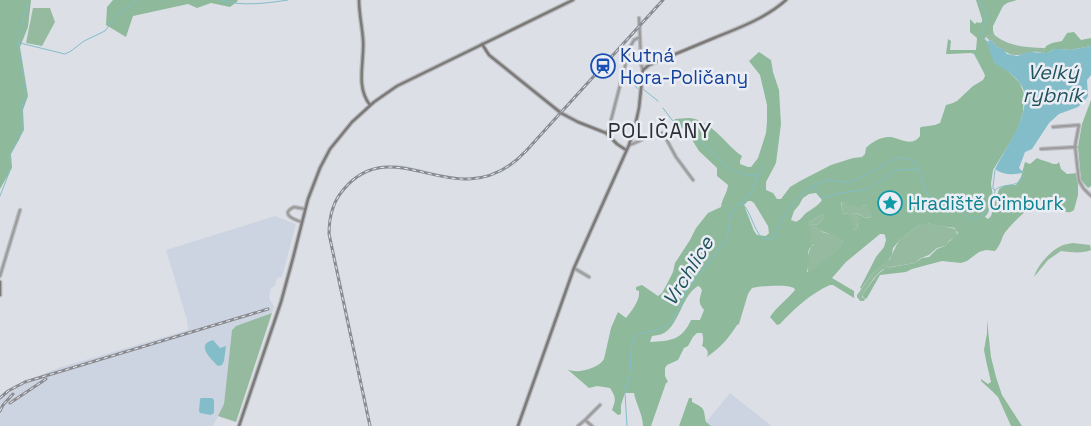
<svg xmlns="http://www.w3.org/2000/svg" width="1091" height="426" font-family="'Space Grotesk',sans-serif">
<rect width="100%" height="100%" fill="#dce0e6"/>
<path fill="#cdd4e1" d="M660,0H665L527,152L513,166L501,173L482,179L462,181L449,179L408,170L395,168H384L373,171L359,178L350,184L343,193L337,202L333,213L331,224V234L372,426H368L328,235V224L330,212L334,201L340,191L348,182L361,172L372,168L384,165H402L450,176L462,178L476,177L488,174L506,166L515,159L525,150Z
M275,216L296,224L282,277L277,278L275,286L271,288L269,298L274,307L272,313L236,326L232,330L224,405L213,426H0V396L4,392L15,385L61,367L188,330L187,320L166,250Z
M730,393L772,426H711L706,422Z"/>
<path fill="#95ba9f" d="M33,8H50L55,22L42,46L26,43Z
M990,33H992C1008,47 1025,47 1045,48L1043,53C1029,49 1026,56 1015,55C1007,55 1004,49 997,47L992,41L989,40L986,37L989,35Z
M842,202L860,206L867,205L872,213V216C865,221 860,212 852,213L859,219L857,223L858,228L855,230L852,226L849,214L842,213V211L843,209L841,207Z
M824,214V218L817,225L812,224V225C818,230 824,234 832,234L840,238L843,242C834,255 822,263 810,272H808L807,268L808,265V255L811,246L814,245L810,241V226L809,223L817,217Z
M923,223H927L956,229L957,234L956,237L949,241L945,246L937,248L929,255L921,258L915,263L890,267L882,270L874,278L862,295V297L865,299L864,301H860L857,297V295L873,273L890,259L896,246L899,241L919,225Z
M1073,243L1090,245L1091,250C1082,254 1070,252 1061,251L1048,260L1034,277C1037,266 1050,251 1061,246C1064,244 1069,244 1073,243Z
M272,313L236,422L218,416L224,404L232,330L236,326Z"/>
<path fill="#8fb99b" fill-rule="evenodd" d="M0,0H31L28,27L20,47L28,96L23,110L24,130L11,154L12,168L0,189Z
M113,0H237L238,1L230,7L211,3L197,8L188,4L133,16L126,37L106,25L107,7Z
M976,0H1017L1007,3L1003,6L993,26V31L995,36L992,33L986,37L984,39L988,42L994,62L1007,70L1020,83L1024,94L1023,112L1017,131L993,170L991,184L993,197L988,213L985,217L988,219L991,216L999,189L1006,185H1016L1021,177L1025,162L1030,164L1037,158C1042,161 1048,161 1053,164H1057L1059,162L1061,169L1067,174L1078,173V195L1074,210C1069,214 1066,212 1060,210L1057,200C1054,198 1054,197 1050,197C1037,198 1012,223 1004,234C1001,240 1000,246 995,251L986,250L979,252L967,261L961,263L942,261L912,269L906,272L880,275L867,298L865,299L863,297L862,295C870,285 875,275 886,268L915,263L922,258L929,257L937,249L945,246C949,240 954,240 958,233L955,228L940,226L927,223L919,225L899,241L893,248L892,255L888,261L873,273L861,289L860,288L876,257L884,247L886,240L885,235L883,234H880L846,262L832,278L854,291V298L833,285H830C810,294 795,308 780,324L777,325L770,317C776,307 787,300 795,290L794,288C786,284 762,286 752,288L748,294L739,324L737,325C728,339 721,347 707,357C709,352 707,348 702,346C703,342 704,338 702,333H697L693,337L688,346L684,348L678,360L667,365L665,368V376L668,382L666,383L651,426H643C643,415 636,404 634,393H625L621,405V414L618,415L612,410C616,400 616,397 610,388L597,386L589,388L567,369C569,370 572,371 574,371C583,372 600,367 604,359L611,328L618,312L626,318C632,310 640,301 639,291L636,290V287L642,285L658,296L662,293L667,284L673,272L675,263L690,240L696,228L708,213L721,207C722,198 727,194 728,185L717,176V168L699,151L686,130L672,125L675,119C682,119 689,117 695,119C715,125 726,145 742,156L740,161V164L748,167H751L758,158L766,133L767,121V105L760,75L749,61L759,52L771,60L773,72L779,90L781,124L776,163L766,182V190L773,193L777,199H781L790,187L800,181L831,165L853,158L862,157L865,154L866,148C871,142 882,136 891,137C901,139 912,147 920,136V128L921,127L935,125L940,123L946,105L953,103L957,101L973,86L983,80L985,76L984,73L974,54L971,53L948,54H946L948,39L951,41L950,50H976L977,38L970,32V19L975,24L977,22L979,23L982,22V19ZM816,193L822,200C817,207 811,209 805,214C804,215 800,220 799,220C795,223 795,221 791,220L794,211L799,205L803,198L809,194ZM748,201H751L754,203L768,226L769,233L766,236L757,235L754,231L744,205ZM842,202L858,207L866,205L871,212L872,216C866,221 860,213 852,213L859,219L857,222L858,228L855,230L853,226V223L849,214L842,213V211L843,209L841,207V204ZM824,214V218L817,225L812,224V225C816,228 819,231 824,232C831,235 838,235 843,242C837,250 830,257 822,262C817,266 813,270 808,272H807V268L810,263C807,257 807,248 814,244L810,241V226L809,223L817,217ZM698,286L700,287L702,290C700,299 697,302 704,310L700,320H691C682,340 671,341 650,342L652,336C656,335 661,335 664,333C679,325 682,295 698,286Z
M1074,32L1081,40L1091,38V46L1070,50L1061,49H1054L1047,53H1043L1046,46L1052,43L1062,41L1067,33Z
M1091,100V186L1088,188L1081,180L1078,147L1082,124Z
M987,320L991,357L996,377L1002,395L1022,426H1011L998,397L992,391L981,381V379L988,384L991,382L987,365L984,350L987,333Z
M689,398H692V402C706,409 703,408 706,422L711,426H679Z"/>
<path fill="#82bdc9" d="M989,40L992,41L997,47L1003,49L1007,54L1017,56L1030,52L1047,53L1054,49H1061L1070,50L1091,46V75L1087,80L1088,96L1086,99L1078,107L1059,114L1049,123L1032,149L1025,152L1019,168L1022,171V173C1012,175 1003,175 995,169C1005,148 1037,107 1020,83C1017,79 1013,76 1009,72C1005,69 1000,67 996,64C991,59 989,49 988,42Z
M213,340L220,348L226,346L224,361L222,365L218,366C211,359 195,345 213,340Z
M201,398H212L214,400V413L211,415L200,413L199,411L200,399Z"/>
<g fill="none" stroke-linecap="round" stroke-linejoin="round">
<path stroke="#82bdc9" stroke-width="1" d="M221,0C240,7 268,3 288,0
M979,0L987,15C984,27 977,30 987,42
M20,43L65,54L71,51L84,41L105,31L116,16L124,9L133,4L136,0
M620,68L638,89
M643,89L658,101
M663,108L672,120L687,128L726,167C735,172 747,176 758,176L752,191L747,198
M758,176L763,167
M814,187L819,193
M995,190L993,189V186L995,170
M0,196L9,173L10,154L19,139L22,130V109L23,100L26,96L19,49V38L28,0
M822,196L823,198L840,193L869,189L883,179L897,170L917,169
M742,203L746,198
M627,426L625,393L630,373L631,352L633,339L639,334L657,330L669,324L673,320L680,306L687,290L701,273L724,242L727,236L731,213L738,204L742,203C751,212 753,228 762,238L771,239L776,236L780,223L793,203L803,193L813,186L827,180L843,182H850L859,178L897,158H906L911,160L915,162L928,196C933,203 944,204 953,207C959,210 968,218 974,219C976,219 979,218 981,216C991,210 994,201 995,190C1004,182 1023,189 1024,173L1022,171"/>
<g stroke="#b7bbc0" stroke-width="4.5">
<path id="street" d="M639,18L640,37
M1053,127L1079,125L1075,146L1079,181L1084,189L1091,196
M606,133L609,129L610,124L630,47L634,40L640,37L641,64L643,70
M629,145C641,142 652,132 663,133L676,157L693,180
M1041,149L1076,147
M302,222C295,220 279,214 294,207L305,209
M574,268L589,277
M0,276L20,210
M585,420L600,405
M578,426L585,420L592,426"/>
</g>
<g stroke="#b7bbc0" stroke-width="5">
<path id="secondary" d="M359,0C359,13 362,26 363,39C365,61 355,86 370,105
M482,44L489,55L561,113L578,122L606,133L617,144L626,150
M0,282V295
M239,426L281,302L293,258L308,199L320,168L330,149L352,122L374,102L397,86L573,0
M518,426L574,268L629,145L635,126L639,108L643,70L649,65C671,56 692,47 714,38C739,28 766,18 786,0"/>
</g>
<use href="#street" stroke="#9d9a99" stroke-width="2"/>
<use href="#secondary" stroke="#7d7976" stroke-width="2.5"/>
<g stroke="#898b90" stroke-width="3">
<path id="rail" d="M0,398L8,391L25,382L268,309
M10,403L46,379
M0,411L3,405L13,394
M370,426L329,234C329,218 333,201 344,189C381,145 425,181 469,179C492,178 511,167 526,151L663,0"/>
</g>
<use href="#rail" stroke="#eaedf3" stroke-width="1" stroke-dasharray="4" stroke-linecap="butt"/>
</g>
<defs>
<g id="station-ring" transform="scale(1.25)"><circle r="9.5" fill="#eaedf3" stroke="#1a4fb4" stroke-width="1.5"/><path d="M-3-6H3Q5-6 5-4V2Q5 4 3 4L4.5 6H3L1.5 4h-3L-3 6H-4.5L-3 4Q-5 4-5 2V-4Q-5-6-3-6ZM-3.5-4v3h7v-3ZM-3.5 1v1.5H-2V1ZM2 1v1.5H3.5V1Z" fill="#1a4fb4"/></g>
<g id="sight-ring" transform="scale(1.25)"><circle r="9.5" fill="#eaedf3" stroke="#0f9aa8" stroke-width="1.5"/><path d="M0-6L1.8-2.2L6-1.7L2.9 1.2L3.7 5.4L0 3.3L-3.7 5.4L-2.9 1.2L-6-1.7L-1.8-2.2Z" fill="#0f9aa8"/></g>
</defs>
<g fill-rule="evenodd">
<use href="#station-ring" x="603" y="66"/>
<use href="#sight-ring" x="890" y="203"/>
</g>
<g text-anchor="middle" stroke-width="5" stroke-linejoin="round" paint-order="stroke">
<g font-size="19" fill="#164399" stroke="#eaedf3" text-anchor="start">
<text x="620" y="62">Kutná<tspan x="620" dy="22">Hora-Poličany</tspan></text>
</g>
<g font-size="19" fill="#0d838f" stroke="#eaedf3" text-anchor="start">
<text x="908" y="210">Hradiště Cimburk</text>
</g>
<g font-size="20" font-style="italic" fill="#21535d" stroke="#eaedf3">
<text x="1053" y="79">Velký<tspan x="1053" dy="23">rybník</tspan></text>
<text transform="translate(688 271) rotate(-58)" y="7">Vrchlice</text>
</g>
<g font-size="21" letter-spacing="1" fill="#2c2f33" stroke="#eaedf3">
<text x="660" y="138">POLIČANY</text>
</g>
</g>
</svg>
